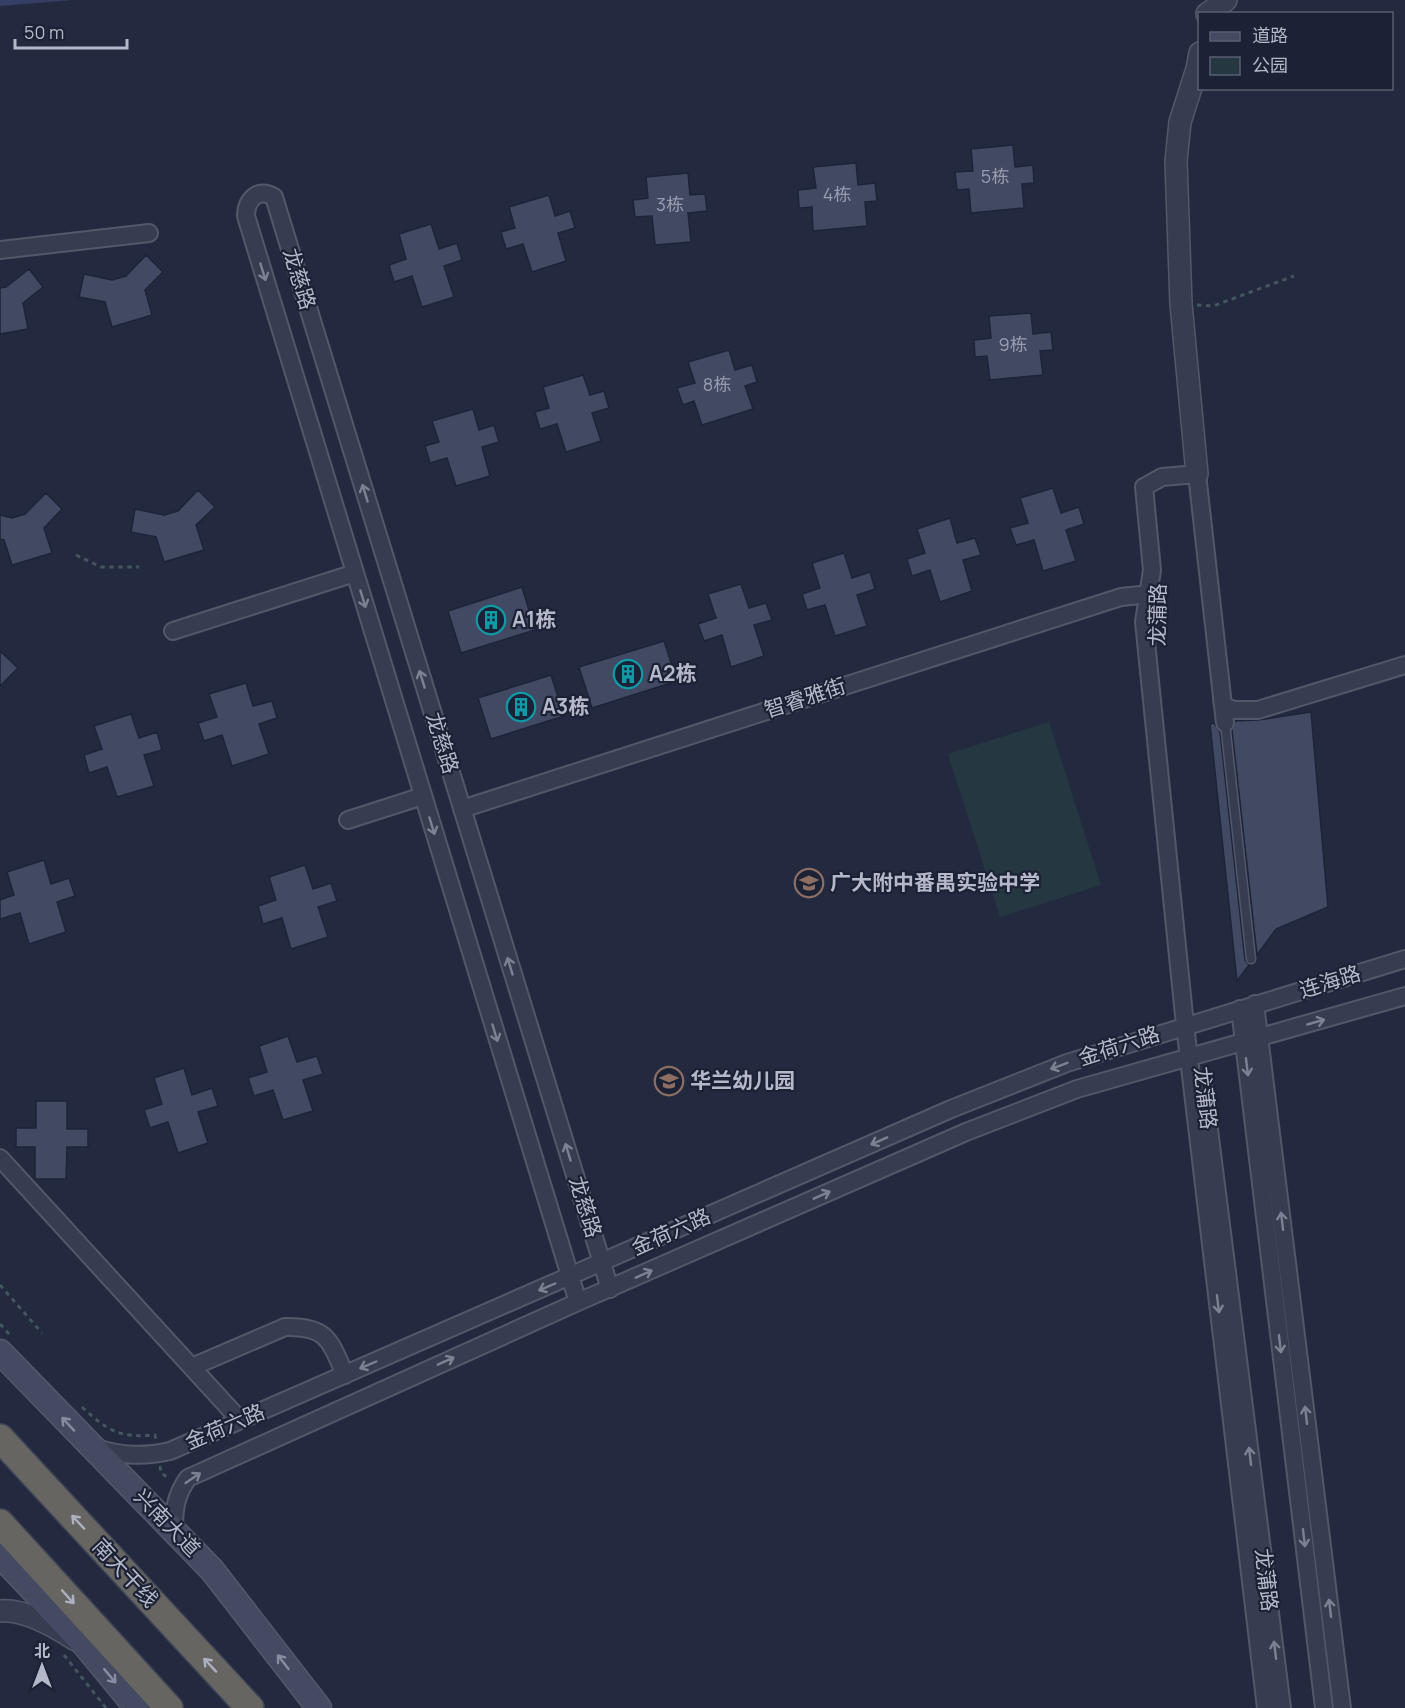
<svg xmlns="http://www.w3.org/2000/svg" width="1405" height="1708" font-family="Manrope,'Noto Sans SC',sans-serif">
<rect width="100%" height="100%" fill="#232a40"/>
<path fill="#253841" d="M1049,722L1101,885L1000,917L948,754Z"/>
<path fill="#353f66" d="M0,0H73L0,6Z"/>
<path fill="#424962" stroke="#1e2437" stroke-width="1.5" d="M1013,145L1015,167L1033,165L1034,183L1022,184L1024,208L971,213L969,189L957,190L955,172L973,171L971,149Z
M856,163L858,185L875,183L877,201L865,202L867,226L813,231L812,207L799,208L798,190L816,188L813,167Z
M688,173L690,195L705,194L707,211L688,213L691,242L655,245L652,216L635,217L633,200L648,198L646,177Z
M549,195L555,216L570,211L575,228L558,233L566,261L532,272L523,244L506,249L501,232L515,228L509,207Z
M431,224L439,249L457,243L462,260L444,266L454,297L422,307L412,276L394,282L389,265L406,259L399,234Z
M146,255L163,272L145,290L152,315L112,327L105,302L79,297L84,274L112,280L126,276Z
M29,269L43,287L23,303L28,329L0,334V288L6,287Z
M1031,313L1033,334L1051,332L1053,350L1040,351L1043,375L990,380L987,356L975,357L974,340L991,338L989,316Z
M729,350L735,370L752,365L757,382L745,386L753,409L702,425L694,401L683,405L677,388L695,383L688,362Z
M583,375L590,395L604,391L609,408L592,413L601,441L566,452L557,424L540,429L535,412L549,408L543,387Z
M473,409L479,430L494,425L499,442L482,447L490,476L456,486L447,458L430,463L425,446L439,442L432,421Z
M1053,488L1061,513L1079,507L1084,524L1066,530L1076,561L1043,571L1034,540L1016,545L1010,528L1028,523L1020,498Z
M198,490L215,507L196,525L204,550L164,562L156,537L131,532L135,509L164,515L178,511Z
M46,493L62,509L44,528L52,553L12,565L4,540L0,539V515L12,518L25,514Z
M950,518L957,543L975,538L981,555L963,560L972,591L940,602L930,570L912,576L907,559L925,553L917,529Z
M844,553L852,578L870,572L875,589L857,595L867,626L835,636L825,605L807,610L802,594L820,588L812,563Z
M741,584L749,608L766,603L772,620L754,625L764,656L731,667L722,635L704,641L698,624L716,618L708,594Z
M522,587L535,630L461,653L448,611Z
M664,641L677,681L592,708L579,667Z
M0,651L18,668L0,686Z
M551,675L564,716L491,739L478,698Z
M246,683L253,706L272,701L277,718L259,724L269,754L232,766L222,735L204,741L198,723L217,717L209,694Z
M1311,712L1328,907L1276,929L1257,955L1232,730L1235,721L1258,720Z
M131,714L139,738L157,732L162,750L144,755L154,786L117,797L107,767L89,773L84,755L102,749L94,726Z
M1214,723L1220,732L1245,960L1249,965L1237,981L1210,724Z
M44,860L51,884L69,878L75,896L57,902L66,932L29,944L20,913L0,919V900L14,895L7,872Z
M305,865L313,889L331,883L337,901L318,907L328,937L291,949L282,918L263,924L258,906L276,900L269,877Z
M288,1036L297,1062L317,1056L323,1074L303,1080L313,1111L283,1120L273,1090L254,1096L248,1078L267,1072L259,1046Z
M184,1068L192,1095L212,1088L218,1106L198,1112L208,1143L178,1153L168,1122L150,1128L144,1110L162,1104L154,1078Z
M36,1101H67V1129H88V1147H67L66,1179H35V1147H16V1128H36Z"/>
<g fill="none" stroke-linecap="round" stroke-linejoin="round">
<g stroke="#52586a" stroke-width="11">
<path id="service" d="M1225,723L1251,959"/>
</g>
<g stroke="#52586a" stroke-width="20">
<path id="minor" d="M0,250L149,233
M173,631L355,573
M1222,698L1223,706L1234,710H1258L1405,665
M1225,723L1197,474L1162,477L1144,487L1152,570L1144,622L1185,1025L1266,1708
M462,809L1121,597L1150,594
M348,820L423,796
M1255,1004L1342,1708
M1240,1009L1324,1708
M1204,1090L1282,1708
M0,1158L240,1420
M578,1302L246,216C246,200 258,187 274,197L610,1289
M192,1367L285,1327C327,1326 330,1340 345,1375
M96,1448C122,1456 144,1457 170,1451L951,1109L1067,1063L1405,959
M174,1529C174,1508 176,1495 188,1478L578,1302L966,1132L1077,1089L1405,996"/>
</g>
<g stroke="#52586a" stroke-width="24">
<path id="tertiary" d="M1207,14L1226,0
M1197,474L1181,304L1176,161L1180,122L1197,69L1200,53
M0,1611C25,1609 54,1626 74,1639"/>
</g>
<g stroke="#52586a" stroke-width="27">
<path id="secondary" d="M0,1352L212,1570L319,1708
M0,1555L84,1644L137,1708"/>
</g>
<g stroke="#3f4557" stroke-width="30">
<path id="trunk" d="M0,1438L250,1708
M0,1523L169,1708"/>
</g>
<path stroke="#43555e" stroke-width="3" stroke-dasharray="4.5 4.5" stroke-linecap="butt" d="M1197,305L1213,306L1294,276
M76,555L101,567H139
M0,1285L42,1333
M0,1324L10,1335
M82,1407C108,1431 119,1438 155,1435L156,1439
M160,1466L161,1473L170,1479
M64,1655L106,1708"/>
<use href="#service" stroke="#373d50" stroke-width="8"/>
<use href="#minor" stroke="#373d50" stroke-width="16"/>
<use href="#tertiary" stroke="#373d50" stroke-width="21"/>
<use href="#secondary" stroke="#454a63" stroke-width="24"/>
<use href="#trunk" stroke="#666562" stroke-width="27"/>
</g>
<defs><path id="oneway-shaft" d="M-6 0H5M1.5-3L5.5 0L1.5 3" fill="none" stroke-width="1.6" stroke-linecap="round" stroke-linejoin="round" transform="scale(1.5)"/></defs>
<g stroke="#7c8193">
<use href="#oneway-shaft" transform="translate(263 272) rotate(73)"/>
<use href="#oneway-shaft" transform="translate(365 493) rotate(-107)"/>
<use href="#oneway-shaft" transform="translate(363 599) rotate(73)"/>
<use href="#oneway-shaft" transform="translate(422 679) rotate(-107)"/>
<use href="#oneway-shaft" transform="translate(432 826) rotate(73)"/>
<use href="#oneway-shaft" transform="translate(510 966) rotate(-107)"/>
<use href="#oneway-shaft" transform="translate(1316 1022) rotate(-16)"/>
<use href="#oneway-shaft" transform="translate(495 1033) rotate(73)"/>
<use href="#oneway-shaft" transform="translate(1059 1066) rotate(159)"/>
<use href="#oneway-shaft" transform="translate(1247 1067) rotate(83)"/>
<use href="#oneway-shaft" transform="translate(879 1141) rotate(156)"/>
<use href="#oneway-shaft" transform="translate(568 1152) rotate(-107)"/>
<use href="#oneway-shaft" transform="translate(822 1195) rotate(-24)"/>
<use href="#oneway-shaft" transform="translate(1282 1221) rotate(-97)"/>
<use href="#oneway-shaft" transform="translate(644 1274) rotate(-24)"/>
<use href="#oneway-shaft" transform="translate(547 1287) rotate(157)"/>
<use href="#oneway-shaft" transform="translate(1218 1304) rotate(83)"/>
<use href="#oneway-shaft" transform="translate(1280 1344) rotate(83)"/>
<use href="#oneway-shaft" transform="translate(446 1361) rotate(-24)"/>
<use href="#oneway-shaft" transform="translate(368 1365) rotate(157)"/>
<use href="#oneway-shaft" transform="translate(1306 1415) rotate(-97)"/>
<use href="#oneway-shaft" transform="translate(1250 1456) rotate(-97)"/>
<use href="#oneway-shaft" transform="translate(193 1478) rotate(-34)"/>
<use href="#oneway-shaft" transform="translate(1304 1538) rotate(83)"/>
<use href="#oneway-shaft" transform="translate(1330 1608) rotate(-97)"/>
<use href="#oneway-shaft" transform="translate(1275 1650) rotate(-97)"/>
</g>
<g stroke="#888ca1">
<use href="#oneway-shaft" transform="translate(68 1424) rotate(-133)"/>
<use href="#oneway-shaft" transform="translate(283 1662) rotate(-128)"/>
<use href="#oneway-shaft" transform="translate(110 1676) rotate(50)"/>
</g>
<g stroke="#acb0c0">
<use href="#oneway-shaft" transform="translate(78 1522) rotate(-133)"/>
<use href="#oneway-shaft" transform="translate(68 1597) rotate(48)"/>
<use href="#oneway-shaft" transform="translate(210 1665) rotate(-133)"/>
</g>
<defs>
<g id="building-ring" transform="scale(1.5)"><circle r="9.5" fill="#1c2235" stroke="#0f9aa8" stroke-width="1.5"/><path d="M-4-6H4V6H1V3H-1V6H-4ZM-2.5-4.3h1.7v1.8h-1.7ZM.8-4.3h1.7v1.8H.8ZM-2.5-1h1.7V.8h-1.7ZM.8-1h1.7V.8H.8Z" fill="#0f9aa8"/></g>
<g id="school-ring" transform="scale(1.5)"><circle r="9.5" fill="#1c2235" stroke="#8d6e63" stroke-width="1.5"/><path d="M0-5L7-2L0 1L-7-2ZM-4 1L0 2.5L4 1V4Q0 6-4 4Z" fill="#8d6e63"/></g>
</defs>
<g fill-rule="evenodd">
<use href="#building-ring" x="491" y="620"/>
<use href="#building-ring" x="628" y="674"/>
<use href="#building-ring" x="521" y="707"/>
<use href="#school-ring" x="809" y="883"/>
<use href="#school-ring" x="669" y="1081"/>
</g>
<g text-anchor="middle" stroke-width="4.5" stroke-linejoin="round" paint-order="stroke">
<g font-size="18" fill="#989cb0">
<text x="995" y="183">5栋</text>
<text x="837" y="201">4栋</text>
<text x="670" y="211">3栋</text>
<text x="1013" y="351">9栋</text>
<text x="717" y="391">8栋</text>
</g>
<g font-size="21" fill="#b4b8ca" stroke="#1c2235">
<text transform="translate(299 279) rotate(73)" y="7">龙慈路</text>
<text transform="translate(1158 615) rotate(-89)" y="7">龙蒲路</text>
<text transform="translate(805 698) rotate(-18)" y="7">智睿雅街</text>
<text transform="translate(442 743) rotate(73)" y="7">龙慈路</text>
<text transform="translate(1330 982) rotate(-17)" y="7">连海路</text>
<text transform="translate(1119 1046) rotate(-18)" y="7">金荷六路</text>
<text transform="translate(1205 1098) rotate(83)" y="7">龙蒲路</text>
<text transform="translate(585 1207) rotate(73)" y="7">龙慈路</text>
<text transform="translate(671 1232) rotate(-24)" y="7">金荷六路</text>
<text transform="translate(225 1427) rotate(-23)" y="7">金荷六路</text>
<text transform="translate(167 1523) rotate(46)" y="7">兴南大道</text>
<text transform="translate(125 1573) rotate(47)" y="7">南大干线</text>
<text transform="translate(1266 1580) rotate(83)" y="7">龙蒲路</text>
</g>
<g font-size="21" font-weight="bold" fill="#b4b8ca" stroke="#1c2235" text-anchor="start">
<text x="512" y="627">A1栋</text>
<text x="649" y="681">A2栋</text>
<text x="542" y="714">A3栋</text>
<text x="830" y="890">广大附中番禺实验中学</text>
<text x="690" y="1088">华兰幼儿园</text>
</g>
</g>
<rect x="1198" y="12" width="195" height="78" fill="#1c2235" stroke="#595e71" stroke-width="1.5"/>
<rect x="1210" y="32" width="30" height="9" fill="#454a63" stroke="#595e71" stroke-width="1.5"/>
<text x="1252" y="42" font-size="18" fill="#b4b8ca">道路</text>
<rect x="1210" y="57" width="30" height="18" fill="#253841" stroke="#595e71" stroke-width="1.5"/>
<text x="1252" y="72" font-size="18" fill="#b4b8ca">公园</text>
<g transform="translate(42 1666)" stroke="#1c2235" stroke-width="4.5" paint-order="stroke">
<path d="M0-4.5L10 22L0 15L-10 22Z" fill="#b4b8ca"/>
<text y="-9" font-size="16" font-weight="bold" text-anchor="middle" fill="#b4b8ca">北</text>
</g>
<path d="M15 39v9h112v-9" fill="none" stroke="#b4b8ca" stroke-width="3"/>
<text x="24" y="39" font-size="18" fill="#b4b8ca" stroke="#1c2235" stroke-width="4.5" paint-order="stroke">50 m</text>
</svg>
